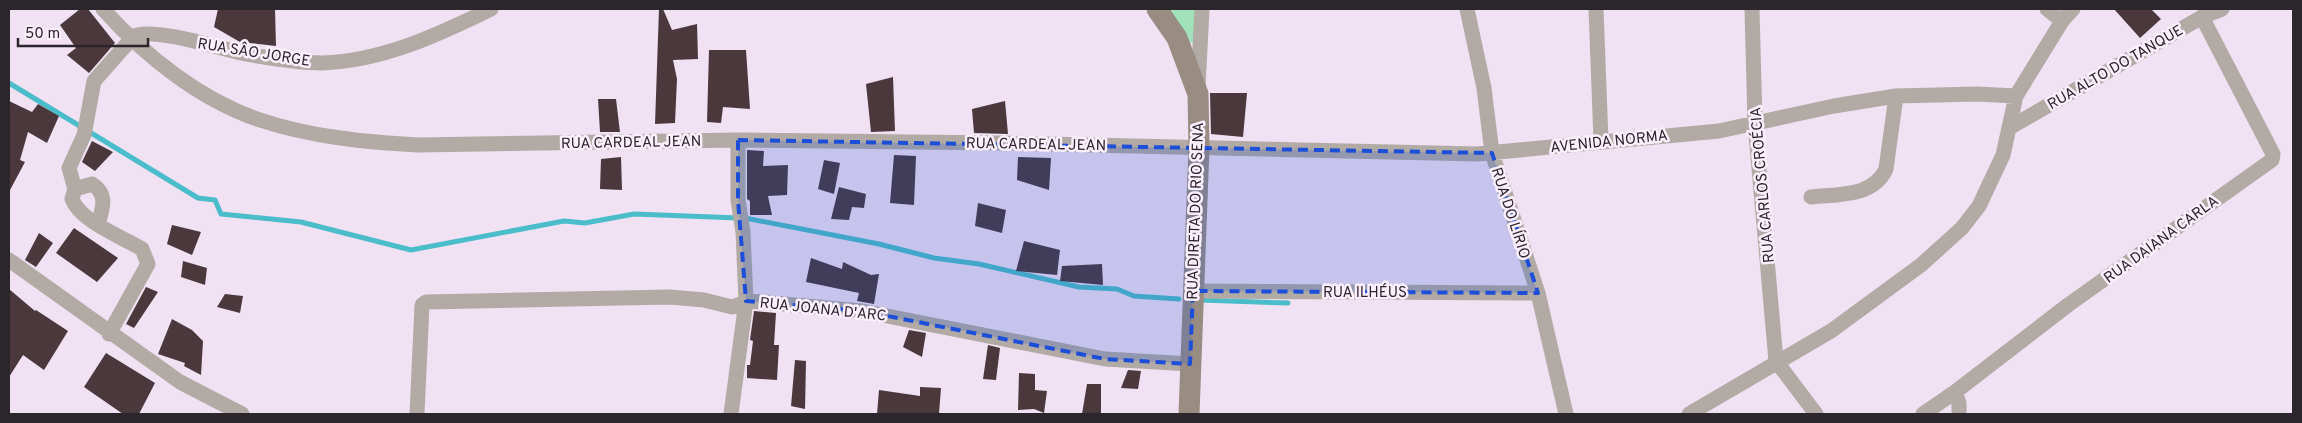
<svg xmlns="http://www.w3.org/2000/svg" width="2302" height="423" font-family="Overpass,sans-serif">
<rect width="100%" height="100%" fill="#f0e1f3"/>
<path fill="#a1e2bb" d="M1166,9H1196L1195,43L1185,42Z"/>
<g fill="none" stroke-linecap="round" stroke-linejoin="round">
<path stroke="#4bbcc9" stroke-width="5" d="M9,83L198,198L215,200L221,214L301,222L411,250L564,221L585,223L634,214L739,218
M745,218L879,244L934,258L979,264L1079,287L1117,289L1134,296L1179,299
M1199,300L1288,303"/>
</g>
<path fill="#4b383d" d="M80,9H88L115,43L89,73L67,55L76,48L60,25Z
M218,9H275L276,46L240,42L214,27Z
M659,9H663L672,30L697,24L698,59L673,60L677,79L675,123L655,124Z
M2114,9H2151L2161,19L2140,38Z
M709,50H746L750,109L723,107L721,123L707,122Z
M893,77L895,131L871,132L866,84Z
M1210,93H1247L1243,137L1211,134Z
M598,99H616L620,132H600Z
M9,101L32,112L38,104L59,116L47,143L28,132L20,160L25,162L9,192Z
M1005,101L1008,134L974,133L972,109Z
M92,141L113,152L95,171L82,162Z
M747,150L764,151L763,166L788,165L787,195L768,196L772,215H750V201L747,199Z
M894,155L916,156L914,205L890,203Z
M621,157L622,190L600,189L601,159Z
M1018,157L1051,158L1049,190L1017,180Z
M824,160L840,163L834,194L818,189Z
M839,187L866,194L864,208L852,207L849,220L831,219Z
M978,203L1006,210L1002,233L975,226Z
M172,225L201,232L192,255L167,244Z
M74,228L118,258L97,282L56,253Z
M39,233L53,243L36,267L25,260Z
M1024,241L1060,250L1057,275L1016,271Z
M811,258L842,269L843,262L871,275L879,274L874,304L857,301L859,293L806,282Z
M183,261L207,268L205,285L181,277Z
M1102,264L1103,285L1060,281L1062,266Z
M146,287L158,292L134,328L126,324Z
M9,289L35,311L36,310L68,331L44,370L23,355L9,377Z
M225,294L243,296L240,313L217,307Z
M754,311L776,313L774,345H779L777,380L747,378V365H750L753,341L750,340Z
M172,319L192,330L203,341L201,375L184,366L185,363L158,354Z
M909,330L926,333L922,357L903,347Z
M988,345L1000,348L996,380L983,379Z
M106,353L155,383L139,414H123L84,387Z
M795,360L806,361L805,409L791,406Z
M1128,370L1141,371L1138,389L1121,388Z
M1019,373L1035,374V390L1047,391L1044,413L1034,409L1018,410Z
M1087,384H1101V414H1082Z
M920,387L941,388L939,414H877L879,390L920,396Z"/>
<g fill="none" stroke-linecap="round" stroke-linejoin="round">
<path stroke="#b2aaa4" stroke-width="15" d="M103,9C145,56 200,100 260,120C311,137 365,142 418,145L738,140L1001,143L1477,154L1719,131L1834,106L1896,96L1977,94L2016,96
M1467,9L1484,88L1492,153L1538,293L1566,414
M1596,9L1601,141
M1752,9L1755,123L1776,361L1816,414
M2047,9L2062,21
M1198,87L1202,9
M2009,128L2202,17L2222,9
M75,189L69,168L84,135L94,81L134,36C155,27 221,49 246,54C268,58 300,63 322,63C382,61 438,35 491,9
M1811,197C1839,194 1873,197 1886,169L1896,96
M98,224C103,208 108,194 92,184L75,189L72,199C80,221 122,237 142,249L148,264L109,334
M9,260L180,382L242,414
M1193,291L1538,293
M1955,392L1959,403V414
M417,414L422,305L426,302L670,297L704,300L732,307L749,301L862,311L1105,359L1190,364
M731,414L746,301L743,232L738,200V140
M1689,414L1831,331L1921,265L1962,228L1979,206L2003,155L2016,96L2062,21L2073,9
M1923,414L1955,392L2068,305L2272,160L2273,154L2202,17"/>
<path stroke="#988c83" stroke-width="21" d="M1157,9L1177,38L1198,94L1199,147L1189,414"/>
</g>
<path fill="#1d4ed8" fill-opacity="0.2" stroke="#1d4ed8" stroke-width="4" stroke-dasharray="10 6" stroke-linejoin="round" d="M738,140L1492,153L1538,293L1193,291L1190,364L1105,359L862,311L746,301L738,200Z"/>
<g text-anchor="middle" stroke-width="5" stroke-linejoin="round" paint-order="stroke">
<g font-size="15" fill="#2b252c" stroke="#fcf0fe">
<text transform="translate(254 52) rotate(9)" y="5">RUA SÂO JORGE</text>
<text transform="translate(2115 67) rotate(-30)" y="5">RUA ALTO DO TANQUE</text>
<text transform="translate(1609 141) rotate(-6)" y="5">AVENIDA NORMA</text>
<text transform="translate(631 142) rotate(-1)" y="5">RUA CARDEAL JEAN</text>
<text transform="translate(1036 144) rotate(1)" y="5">RUA CARDEAL JEAN</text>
<text transform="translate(1762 185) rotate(-95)" y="5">RUA CARLOS CROÉCIA</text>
<text transform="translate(1195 211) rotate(-88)" y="5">RUA DIRETA DO RIO SENA</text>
<text transform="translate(1511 213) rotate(72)" y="5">RUA DO LÍRIO</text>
<text transform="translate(2161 239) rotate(-36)" y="5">RUA DAIANA CARLA</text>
<text x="1365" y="297">RUA ILHÉUS</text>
<text transform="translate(823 309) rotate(6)" y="5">RUA JOANA D'ARC</text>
</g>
</g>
<rect width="2302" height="423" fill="none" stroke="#2b252c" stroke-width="20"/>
<path d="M18 38v8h130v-8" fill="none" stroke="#2b252c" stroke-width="2.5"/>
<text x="25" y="38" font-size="15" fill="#2b252c" stroke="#fcf0fe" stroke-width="4" paint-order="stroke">50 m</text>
</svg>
